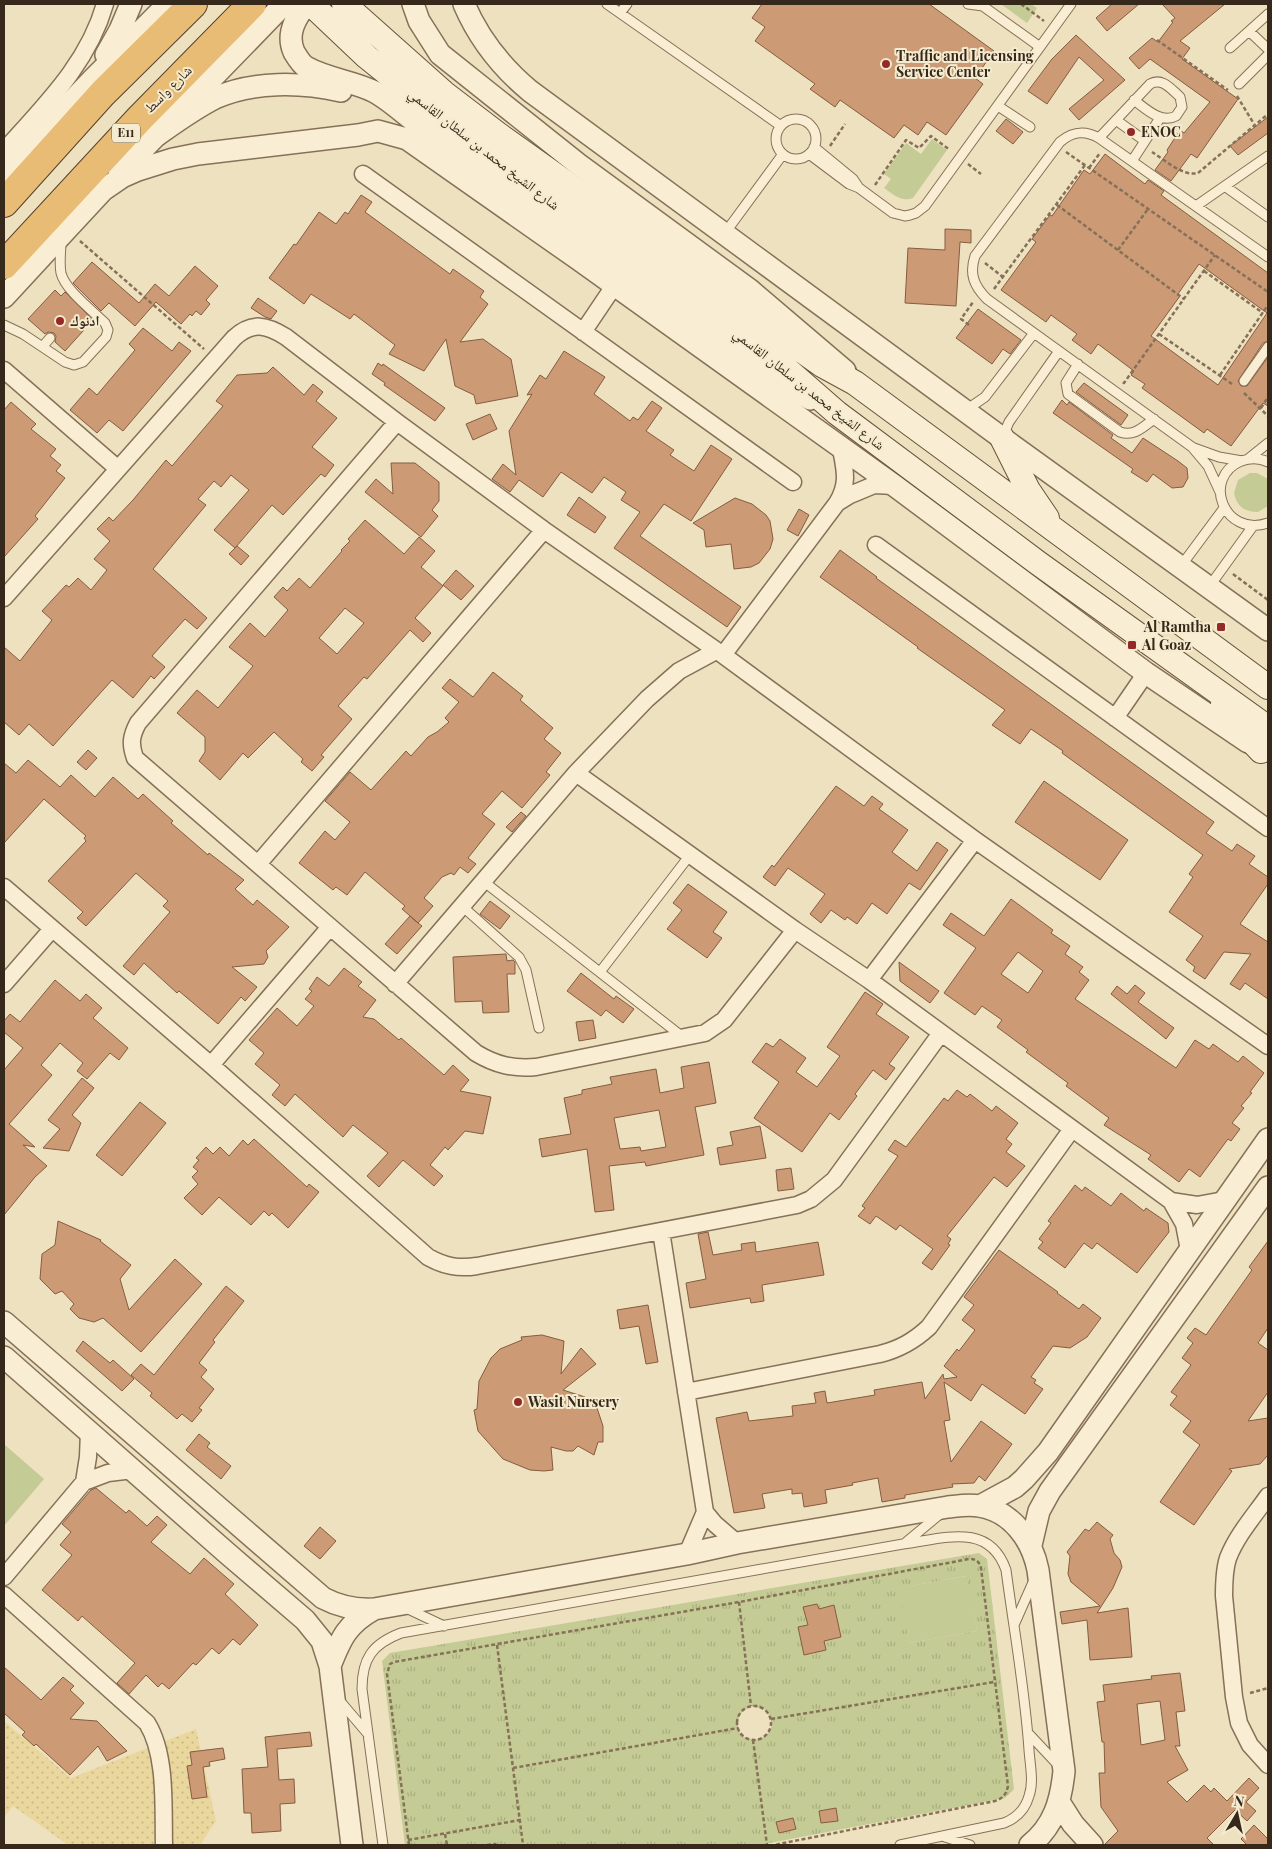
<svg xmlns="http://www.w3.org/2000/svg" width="1272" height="1849" font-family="'Playfair Display','Noto Naskh Arabic',serif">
<defs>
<pattern id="sand-dots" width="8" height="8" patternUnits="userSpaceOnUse" patternTransform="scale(1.25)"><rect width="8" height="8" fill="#ead79d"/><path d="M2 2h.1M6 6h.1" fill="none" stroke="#c9b987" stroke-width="1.8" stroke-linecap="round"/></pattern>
<pattern id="park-tufts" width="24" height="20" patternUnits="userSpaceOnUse" patternTransform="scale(1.25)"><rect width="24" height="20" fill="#c4cb94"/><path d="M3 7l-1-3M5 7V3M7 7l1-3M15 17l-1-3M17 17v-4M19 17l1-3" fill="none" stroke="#a9ae7f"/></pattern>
</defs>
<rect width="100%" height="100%" fill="#eee1c0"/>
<path fill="#c4cb94" d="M1001,4H1031L1037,8L1027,23Z
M932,139L947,150L913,198C901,202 894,195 884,188L891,179L884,174L906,143L921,154Z
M1250,473H1257L1268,479V506L1258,512C1245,512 1237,507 1234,493L1238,480Z
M5,1445L44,1479L4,1526V1446Z
M967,1576L977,1631L909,1643L898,1588Z"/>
<path fill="url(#sand-dots)" d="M4,1721L71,1778L196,1729L216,1821L200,1845H68L13,1806L5,1816Z"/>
<path fill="url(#park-tufts)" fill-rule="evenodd" d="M979,1553L987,1559L1014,1789L1005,1798L759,1845H496L495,1844L487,1845H405L382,1661L390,1653ZM966,1576L977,1631L909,1643L899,1588ZM817,1604L819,1609L834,1606L841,1637L824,1641L826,1650L804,1655L798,1628L808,1625L804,1607ZM751,1706L764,1709C791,1737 737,1754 738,1723C738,1714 744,1710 751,1706Z"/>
<path fill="#cc9b76" stroke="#855c3e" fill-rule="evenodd" d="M762,4H929L994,51L975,78L983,84L946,135L927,122L918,135L904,125L894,138L840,100L835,107L810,89L815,84L755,41L765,27L752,18Z
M1112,4H1139L1107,31L1096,18Z
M1162,4H1225L1180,41L1190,48L1182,59L1238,99L1197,158L1191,154L1171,181L1155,170L1168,152L1167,150L1180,130L1184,133L1210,102L1150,59L1139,69L1129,58L1152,38L1158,42L1173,22L1171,21L1175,18Z
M1076,35L1125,80L1079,120L1069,109L1104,80L1079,57L1047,104L1028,91L1052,59Z
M1268,117V133L1238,155L1230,146Z
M1006,119L1023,132L1013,144L996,131Z
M1105,154L1145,184L1148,180L1164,191L1161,195L1268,273V341L1263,343L1238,381L1241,386H1247L1268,357V406L1263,403L1231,446L1207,429L1204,433L1142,388L1145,384L1131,375L1134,371L1098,344L1091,354L1072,340L1077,334L1051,315L1046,322L1001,290L1036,242L1032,239L1050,215L1052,216L1084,170L1090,174ZM1199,264L1267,313L1218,385L1151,336L1180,296L1178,294Z
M361,195L372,202L365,212L450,274L453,269L484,291L480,297L488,304L460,342L483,339L511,359L518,396L476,404L474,395L455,386L446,339L424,371L389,354L395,345L354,314L350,319L311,294L304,304L269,278L294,244L296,245L319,212L336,224L345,212L348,214Z
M945,229L971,230V243L960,242L956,306L905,303L908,248L945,250Z
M92,262L139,303L155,284L169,296L195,266L218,286L206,300L210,304L201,315L196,311L192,316L190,314L181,324L156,302L135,326L109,303L101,311L73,283Z
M55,290L61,296L65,292L93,320L65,351L55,342L56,336L54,333L48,332L45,334L28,319Z
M258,298L277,311L271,319L265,317L251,308Z
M978,309L1021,340L1010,354L1003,349L992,364L956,338Z
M143,328L172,351L179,342L191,351L123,431L109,420L97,433L70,410L89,388L97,395L135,350L129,344Z
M564,351L605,377L594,394L630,421L633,417L638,420L652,401L662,408L646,431L674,450L670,455L694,471L711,445L732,459L691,521L664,504L640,536L741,607L727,627L614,548L640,512L621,500L626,492L604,477L592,493L561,472L543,497L519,480L510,492L492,479L503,464L516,475L509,431L532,394L527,395L540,375L546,379Z
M378,363L382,366L383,364L445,408L435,421L384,385L385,383L372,374Z
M273,367L304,395L313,384L323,392L316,401L337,418L312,447L334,465L325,477L321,474L283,515L272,505L235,548L214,530L249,490L231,475L221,487L214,481L198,499L206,505L153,569L207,618L197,629L185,619L152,656L165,667L154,679L151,676L133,698L112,680L53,746L29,724L19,735L4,722V647L20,661L52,620L42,611L66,585L69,587L78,578L91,590L107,570L94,559L110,541L97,529L109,517L113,521L133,500L166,460L172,466L223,406L216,401L237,375L267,373Z
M1084,383L1128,415L1121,425L1076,392Z
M1062,400L1067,405L1069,402L1113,435L1111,438L1132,453L1143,438L1178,461L1187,468L1188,478L1183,487L1172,488L1153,474L1147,482L1131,472L1133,469L1053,413Z
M11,402L36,424L31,429L56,449L50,456L61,465L56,471L65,478L35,516L38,519L4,557V410Z
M490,414L497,429L473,440L466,424Z
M391,463H415L439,482V501L432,510L438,516L421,537L365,492L376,479L393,494Z
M579,497L606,517L595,533L567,515Z
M735,498L752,504L766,515L770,521L773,539L770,549L759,563L751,567L734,569L731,544L706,547L704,530L693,523Z
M799,509L809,515L798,536L787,530Z
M365,520L404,554L419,537L435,551L421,567L443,586L415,618L431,633L423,642L410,630L367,679L364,677L338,706L352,719L321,755L324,757L312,771L301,762L303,759L274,732L248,758L243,753L220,780L199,761L205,752V737L177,713L197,690L218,708L253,666L229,647L250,623L265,637L288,610L274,597L283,587L287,591L299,578L310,588L342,551L341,550L350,541L348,539ZM345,608L364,623L337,654L319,638Z
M237,546L249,556L241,565L229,554Z
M840,550L877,577L876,578L1214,822L1206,833L1232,851L1237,844L1255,856L1249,864L1268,877V884L1240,924L1268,942V999L1245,983L1240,990L1230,984L1251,954L1224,952L1205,979L1193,971L1195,967L1186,960L1203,936L1169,912L1193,877L1189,874L1203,855L1062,753L1063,751L1031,729L1020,744L992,725L1005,710L917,648L918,647L820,577Z
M456,570L474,586L461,600L443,585Z
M493,672L523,696L520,700L553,728L544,739L561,753L546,772L550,775L522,808L502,791L482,814L495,824L468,858L476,864L468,873L460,867L454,875L451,873L442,877L424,898L433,906L418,923L422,926L397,954L385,944L410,916L418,923L402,909L405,906L365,872L347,895L336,887L333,890L299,863L325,831L335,840L350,822L325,801L350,772L371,790L406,751L411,756L428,737L437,732L449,722L445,718L459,702L442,688L450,679L473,697Z
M88,750L97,758L86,770L77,762Z
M28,760L60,787L71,775L95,797L113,777L138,799L143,794L173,821L171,823L208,855L209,853L244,880L235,889L253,905L257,900L289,927L266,951L268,957L264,964L232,967L257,987L245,1001L241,997L218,1024L179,991L177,993L144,963L134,975L123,966L170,912L163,906L168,901L136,873L86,926L77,918L83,912L48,881L86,841L84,838L86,836L44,799L4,843V763L16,773Z
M1044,781L1128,840L1100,880L1015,822Z
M836,786L864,806L872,796L883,804L879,809L908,830L892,852L917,871L937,842L948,850L920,890L909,883L887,914L872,903L857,924L847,917L845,920L831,910L821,923L810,914L825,894L788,868L775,886L763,877L772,865L774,867Z
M521,812L526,816L512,832L506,827Z
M688,884L727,912L713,932L722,938L707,958L667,929L682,910L673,903Z
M1011,899L1053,930L1051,933L1070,946L1065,954L1083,967L1079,972L1089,980L1075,999L1176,1068L1195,1040L1209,1049L1213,1044L1238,1062L1243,1056L1264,1073L1250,1092L1252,1093L1241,1106L1244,1108L1232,1123L1240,1129L1231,1141L1228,1139L1200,1177L1189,1169L1179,1182L1148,1159L1151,1155L1104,1125L1109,1118L1066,1086L1068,1083L1026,1052L1028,1050L997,1027L1002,1020L982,1006L975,1015L944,993L976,948L943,925L951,913L984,936ZM1018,952L1043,971L1028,993L1001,974Z
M490,901L510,916L500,929L480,914Z
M506,954L507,961L513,960L515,962V974H507L509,1012L483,1013L482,1001L455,1002L453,957Z
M899,962L939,991L930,1003L900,981Z
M344,968L362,982L358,986L376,1000L363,1017L374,1019L399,1040L401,1038L444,1075L453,1065L469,1080L460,1091L491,1097L483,1134L465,1131L448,1150L445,1147L430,1165L443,1176L434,1186L403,1160L379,1187L367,1176L388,1153L353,1125L343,1137L295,1094L285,1106L272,1095L280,1085L255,1064L264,1053L249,1040L277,1008L297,1026L314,1006L305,999L312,991L309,989L317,977L329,986Z
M581,973L614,999L616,996L634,1009L623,1023L606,1010L601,1016L567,991Z
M55,980L80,1001L86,994L102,1008L93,1018L128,1048L119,1060L110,1053L87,1079L77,1071L83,1063L60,1043L41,1065L52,1075L9,1124L35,1147L23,1145L47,1166L35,1177L4,1215V1070L23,1048L4,1032V1021L10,1014L20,1022Z
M1135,985L1145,993L1138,1002L1174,1028L1166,1039L1111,994L1117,986L1127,994Z
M865,992L883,1004L876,1014L909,1037L889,1064L895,1068L886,1080L873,1070L855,1094L857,1096L839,1120L830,1113L802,1152L754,1118L779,1082L752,1062L766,1043L773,1047L780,1039L806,1058L796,1072L817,1087L840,1056L827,1047Z
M593,1020L596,1038L579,1041L576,1022Z
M709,1062L716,1103L695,1107L704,1155L646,1166L645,1162L609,1166L614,1210L595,1212L587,1149L542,1157L539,1139L571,1134L564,1098L582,1094V1090L612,1084L610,1077L656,1069L660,1093L684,1088L681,1067ZM659,1110L666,1147L641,1151L640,1147L620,1149L614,1118Z
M82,1078L94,1088L72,1115L81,1123L69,1151L43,1148L60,1129L48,1120Z
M957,1090L967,1097L970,1094L992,1111L996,1106L1018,1123L1006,1139L1012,1144L1006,1152L1025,1166L1007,1187L994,1177L947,1236L951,1239L948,1244L950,1245L932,1270L922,1263L933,1249L900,1225L896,1230L876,1216L870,1224L858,1216L865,1208L862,1206L898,1156L888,1150L895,1140L906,1147L944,1098L948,1101Z
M140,1102L166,1123L122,1176L96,1155Z
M760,1126L766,1158L720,1165L717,1148L733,1145L730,1132Z
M254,1139L307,1187L309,1184L319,1192L288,1228L272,1213L269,1216L264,1211L251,1225L219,1197L202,1215L184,1198L198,1184L192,1177L198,1171L193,1167L199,1160L196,1158L206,1147L213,1154L220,1147L229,1156L243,1140L248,1145Z
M791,1168L794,1189L778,1191L776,1170Z
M1075,1185L1082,1191L1085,1187L1111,1206L1121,1193L1144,1211L1146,1208L1168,1223L1169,1232L1137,1273L1097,1243L1092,1249L1084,1243L1065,1268L1038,1248L1043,1242L1039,1239L1051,1223L1048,1221Z
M58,1221L101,1240L100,1241L131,1265L120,1279L129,1310L175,1259L202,1284L141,1352L103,1318L94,1322L79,1318L70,1309L74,1304L62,1291L55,1294L40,1279L42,1254L55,1245Z
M708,1232L713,1255L742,1250L741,1244L755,1242L756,1252L818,1242L824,1275L762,1285L764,1301L751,1303L750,1298L690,1308L686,1283L706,1279L698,1234Z
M1268,1241V1328L1258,1343L1268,1350V1392L1248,1421L1268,1418V1455L1260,1464L1229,1469L1232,1471L1194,1525L1160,1502L1200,1445L1183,1432L1191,1421L1170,1405L1177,1396L1171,1392L1191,1365L1182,1358L1193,1343L1187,1338L1195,1328L1206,1335L1252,1270L1249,1267Z
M999,1250L1058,1292L1057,1293L1079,1309L1083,1304L1101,1318L1087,1337L1070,1348L1053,1346L1031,1377L1036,1380L1034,1383L1043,1389L1025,1414L982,1384L971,1401L944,1382L950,1420L944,1421L951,1462L981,1421L1012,1444L985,1481L979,1476L974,1483L952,1484L953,1487L905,1495V1498L882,1502L878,1478L852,1483L853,1485L825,1490L827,1503L804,1507L802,1493L792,1494V1489L762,1494L765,1508L734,1513L716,1418L747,1412L749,1421L793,1416L792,1406L816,1403L814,1393L825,1391L827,1403L875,1395L874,1390L922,1382L925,1399L943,1374L944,1379L957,1377L944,1366L957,1349L959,1351L975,1330L962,1320L974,1305L964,1297Z
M226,1286L244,1301L213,1340L215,1342L199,1363L207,1370L201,1377L214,1389L199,1408L202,1410L192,1422L182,1414L177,1419L150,1396L152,1393L131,1375L141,1364L154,1375Z
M648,1305L658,1362L646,1364L639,1326L620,1329L617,1310Z
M542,1335L564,1341L561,1374L581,1348L596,1364L563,1390L585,1397L597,1408L603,1426V1442H598L594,1455L578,1446L573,1451H566L551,1447L553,1470L544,1471L530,1470L503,1459L478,1431L474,1410L477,1409L479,1381L491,1358L500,1349L522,1340L521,1337Z
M83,1341L110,1363L113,1360L134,1379L122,1391L76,1351Z
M199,1434L210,1443L207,1447L231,1466L221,1479L186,1450Z
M96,1488L126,1513L129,1510L147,1526L157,1516L167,1525L151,1542L190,1574L204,1558L234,1584L225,1594L258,1625L240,1645L233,1639L219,1654L212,1648L196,1665L193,1663L169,1689L162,1683L158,1687L146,1675L129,1694L117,1683L135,1663L82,1616L78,1621L42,1590L72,1555L60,1545L71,1532L62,1524L91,1490Z
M1097,1522L1113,1535L1110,1539L1114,1553L1120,1560L1122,1567L1113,1588L1097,1613L1128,1608L1132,1657L1090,1660L1087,1620L1062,1624L1060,1612L1100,1606L1071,1582L1068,1574L1070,1556L1067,1552L1085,1529L1089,1531Z
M320,1527L336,1541L320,1559L304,1546Z
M817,1604L819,1609L834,1605L841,1637L824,1641L826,1650L804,1655L798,1627L808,1625L803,1607Z
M4,1667L41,1700L63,1677L74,1686L70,1690L84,1703L70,1719L97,1721L127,1751L107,1761L98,1746L70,1775L36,1744L34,1746L22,1735L25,1732L4,1713Z
M1180,1673L1185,1711L1176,1712L1180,1746H1175L1188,1770L1167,1782L1187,1802L1204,1785L1211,1792L1214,1788L1227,1801L1249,1778L1259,1788L1246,1802L1256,1811L1247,1821L1235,1810L1207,1838L1214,1845H1104L1118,1831L1101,1807L1099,1773H1105L1104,1742H1102L1097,1702L1105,1701L1103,1685L1152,1679L1151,1676ZM1160,1701L1165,1740L1141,1745L1137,1704Z
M310,1732L312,1746L277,1749L279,1780L294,1779L295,1803L280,1804L281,1831L252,1833L251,1813H244L242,1769L268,1767L265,1737Z
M223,1748L225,1759L209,1762L210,1766L203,1767L207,1797L192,1799L187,1766L192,1765L190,1752Z
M836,1808L838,1821L821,1823L819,1811Z
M793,1818L796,1829L779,1833L776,1822Z
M1254,1825L1268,1839V1845H1247L1241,1839Z"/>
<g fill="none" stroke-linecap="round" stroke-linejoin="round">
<g stroke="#867158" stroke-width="11">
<path id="service" d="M607,4L781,126
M968,4L983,6
M980,4L1040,47
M620,13L627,4
M1249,31L1268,49
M1230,48L1268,14
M1239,84L1268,55
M998,106L1030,127
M776 139a20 20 0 1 1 40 0a20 20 0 1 1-40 0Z
M1116,120L1145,141
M1099,138C1116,120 1133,102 1150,84C1162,77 1171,89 1180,97L1182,107L1176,116C1161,124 1146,109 1134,100
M814,147L853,179L859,188
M809,154L849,184L859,188L893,213L905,216L910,215L916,213L925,206L1071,4
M1132,161L1160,118
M1226,187L1268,217
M1196,206L1268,156
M725,233L783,154
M4,325L23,334L65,362L74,365L83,362L106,337L108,330L105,323C93,311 65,290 61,273C59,263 61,251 61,241
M43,346L50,338
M1078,364L1066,383L1068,394L1120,432C1134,437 1143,427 1154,419
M1244,381L1268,347
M966,410L985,397L1034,333
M1002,438L1009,422L1059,351
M1194,448L1219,457L1242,461
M1248,459L1268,443
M1268,462C1260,458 1250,458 1241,461C1201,478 1224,538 1268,523
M1220,492L1208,466L1192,447L987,299C974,286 969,274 975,256L1060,142C1073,131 1085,130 1099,138L1268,257
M1181,566L1224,508
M1209,587L1253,526
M483,881L684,1038
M462,906L519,957L526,970L539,1028
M600,972L690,855
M904,1544L940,1514
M406,1608L444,1626
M1014,1625L1034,1580
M339,1700L368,1734
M1028,1733L1059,1766
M945,1837L970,1845
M383,1845L362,1689C362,1659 372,1644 401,1633L903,1544C942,1539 989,1521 1006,1570C1014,1630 1025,1690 1029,1750C1030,1765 1034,1782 1029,1796C1025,1810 1017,1818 1004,1823L900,1845"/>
</g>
<g stroke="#867158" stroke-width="19">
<path id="minor" d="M4,151C44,106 88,64 105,4
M363,174L793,482
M583,332L614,286
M4,370L117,468
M397,422L138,723C131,736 130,744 135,758L476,1053C496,1065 513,1069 536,1067L705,1033L724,1020L795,930
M837,503L850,495L874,485L895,486
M876,545L1268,828
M4,598L234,338C252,321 267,325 286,337L397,422L544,530L723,655L975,840L1268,1046
M723,655L837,503C849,484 845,470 841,449
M1115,718L1146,673
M576,773L795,930L869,980L1171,1201L1184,1224L1189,1250
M258,864L544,530
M4,887L211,1065L428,1257C444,1266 458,1269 477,1266L797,1205L811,1199L834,1180L941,1033
M869,980L975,840
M4,984L52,929
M395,984L576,773L647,699L679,671L716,651
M211,1065L330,927
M1171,1201L1197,1205L1224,1200
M661,1231L705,1512L687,1554
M686,1392L880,1354C900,1349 914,1341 929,1327L1072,1129
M84,1482L88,1457L89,1431
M1268,1496C1254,1516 1237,1535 1228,1558C1224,1570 1224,1584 1224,1596L1234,1697L1239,1723L1250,1745L1268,1765
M705,1512L715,1524L737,1543
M4,1577L84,1482L108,1473L133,1470
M4,1595L147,1723C167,1755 163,1807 164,1845"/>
</g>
<g stroke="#867158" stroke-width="24">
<path id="tertiary" d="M307,4C295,18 286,34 294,52C297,57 301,64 306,67C327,79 353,81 375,92C391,101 406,115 421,127L668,305L810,399
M413,4L419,21L440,54L578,164L750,290L845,371
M464,4C479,39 500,66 530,91L1002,438L1268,630
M106,55L120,30L131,4
M153,138C173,124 193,109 215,98C253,81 301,82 341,91
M4,172L92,80L168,4
M119,174L284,4
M4,297L103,190L122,177L138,170L173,159L198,154L358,135L378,131L407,139L578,259L895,486L1146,673L1248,742
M4,1322L323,1598C340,1607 355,1610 374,1609
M4,1357L228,1554L305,1620L322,1641L330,1666
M980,1506L1015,1487L1024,1479L1048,1452L1268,1139
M1031,1545L1039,1511L1050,1491L1268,1187
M1059,1802L1073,1824L1092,1845
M352,1845L330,1666C341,1638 347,1624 374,1609L687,1554L737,1543L948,1507C958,1506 969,1504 979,1506C1012,1511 1032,1540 1038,1570L1064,1771C1061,1801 1054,1826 1030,1845"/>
</g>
<g stroke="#68533b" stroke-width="26">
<path id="secondary" d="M311,4L367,57L486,153L552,202L774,358L837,413L1038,563L1268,728
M344,4L444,93L499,135L822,365L855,383L1268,687
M1002,438L1028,490L1047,518
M1223,704L1243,732L1261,751"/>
</g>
<g stroke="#54402d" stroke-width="30">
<path id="trunk" d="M4,203L103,93L193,4
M4,265L140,118L252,4"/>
</g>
<path stroke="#867158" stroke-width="2.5" stroke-dasharray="4 2.5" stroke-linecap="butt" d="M1021,4L1044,21
M1157,40L1228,90
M1237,96L1254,124
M830,146L845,124
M1066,152L1268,292
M1152,152C1165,160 1183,177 1198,173L1268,114
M968,164L981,174
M1089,168L1100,153
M875,185L906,140L919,148L931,136L950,150
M1057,205L1184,299
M80,241L204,349
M1118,250L1148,209
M985,263L1003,277
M1204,271L1263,313
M994,289L1085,165
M969,325L961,319L973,302L974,303
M1159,334L1232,384
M1220,375L1268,305
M1123,382L1124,383L1215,255
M1244,393L1268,416
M1261,408L1268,397
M1233,574L1268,600
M739,1602L751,1706
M497,1645L523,1845
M1250,1693L1268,1688
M737 1723a17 17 0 1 1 34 0a17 17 0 1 1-34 0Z
M771,1719L994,1682
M753,1740L767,1845
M513,1768L738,1728
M445,1834L447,1845
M408,1840L520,1820
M409,1845L387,1674L390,1664L394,1662L739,1602L969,1559C976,1559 979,1561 981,1568L1008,1786C1006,1795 1003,1798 995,1801L774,1845
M487,1845L495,1844L496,1845"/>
<use href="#service" stroke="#f9eed3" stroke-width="9"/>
<use href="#minor" stroke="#f9eed3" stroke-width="16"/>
<use href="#tertiary" stroke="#f9eed3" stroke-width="21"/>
<use href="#secondary" stroke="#f9eed3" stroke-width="24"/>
<use href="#trunk" stroke="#e8bc74" stroke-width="28"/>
</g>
<g fill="#952928" stroke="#f5ebcf" stroke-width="2">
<circle cx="886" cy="64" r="5"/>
<circle cx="1131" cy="132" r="5"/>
<circle cx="60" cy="321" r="5"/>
<rect x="1216" y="622" width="10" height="10" rx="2.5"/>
<rect x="1127" y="640" width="10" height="10" rx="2.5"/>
<circle cx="518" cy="1402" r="5"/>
</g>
<g text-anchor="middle" stroke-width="4" stroke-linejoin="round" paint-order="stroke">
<rect fill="#f5ebcf" stroke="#6f6352" stroke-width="1" x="112" y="123.5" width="28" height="19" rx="4"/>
<g font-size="12" font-weight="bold" fill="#36291c">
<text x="126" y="137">E11</text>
</g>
<g font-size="14" font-weight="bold" fill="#36291c" stroke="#f5ebcf" text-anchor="start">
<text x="896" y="61">Traffic and Licensing<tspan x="896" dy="16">Service Center</tspan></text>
<text x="1141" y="137">ENOC</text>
<text x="70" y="326">ادنوك</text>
<text x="1211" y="632" text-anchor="end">Al Ramtha</text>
<text x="1142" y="650">Al Goaz</text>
<text x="528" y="1407">Wasit Nursery</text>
</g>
<g font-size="14" fill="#36291c" stroke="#f5ebcf">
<text transform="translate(168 89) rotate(-45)" y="5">شارع واسط</text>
<text transform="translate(484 149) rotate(38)" y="5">شارع الشيخ محمد بن سلطان القاسمي</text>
<text transform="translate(809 389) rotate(38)" y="5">شارع الشيخ محمد بن سلطان القاسمي</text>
</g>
</g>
<rect width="1272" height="1849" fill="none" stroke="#36291c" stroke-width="10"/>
<g transform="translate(1237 1814) rotate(9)" stroke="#f5ebcf" stroke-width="4" paint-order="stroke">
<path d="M0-4L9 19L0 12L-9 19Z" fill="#36291c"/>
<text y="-8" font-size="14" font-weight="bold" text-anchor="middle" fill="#36291c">N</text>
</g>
</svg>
